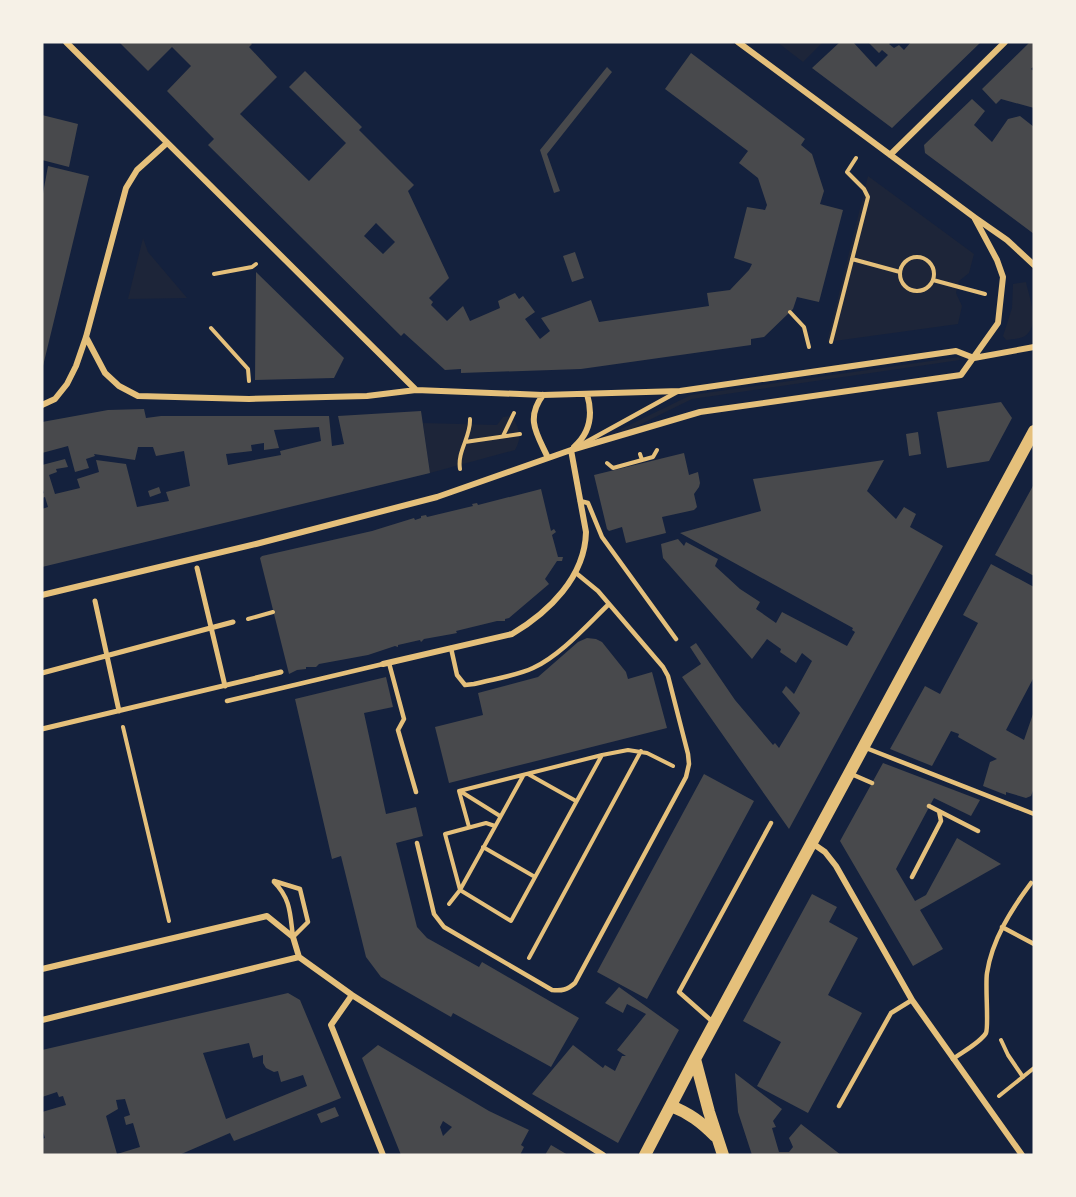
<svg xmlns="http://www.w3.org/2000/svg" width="1076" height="1197" font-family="'Sofia Sans Condensed',sans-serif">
<rect width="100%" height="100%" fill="#14213d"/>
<path fill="#1d2539" d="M777,42H823L803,62Z
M868,176L974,254L969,273L959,281L957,287L956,293L962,306L958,324L827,342Z
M143,238L148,252L187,298L128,299Z
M1026,282C1029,297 1041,325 1025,336C1020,339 1012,339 1006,340L1003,336L1012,308L1013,284Z
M959,357L960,360L692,399L623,433L620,432L621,429L691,395Z
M509,416L512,417C520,428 522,438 515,450L430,473L423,423L497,425L503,417Z"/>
<path fill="#48494c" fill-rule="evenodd" d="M119,42H250L252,44L249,47L277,77L240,114L309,181L346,143L289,87L305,71L362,127L359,130L414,185L408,191L449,278L429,298L433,302L431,305L447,321L463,306L470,321L500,308L498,301L515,293L519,299L523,296L535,312L525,319L540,339L550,331L541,318L591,300L599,322L709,306L707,293L730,290L749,270L752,264L734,258L747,207L765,210L767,205L758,178L739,163L748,151L665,89L691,53L805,139L801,145L812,154L824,191L820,204L843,210L819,302L797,297L793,309L764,337L751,339V345L581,369L461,373V369L445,370L404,333L401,336L208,145L214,139L167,91L191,66L172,47L148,71ZM376,223L395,242L383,254L364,236Z
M840,42H853L876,67L888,55L882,50L879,53L868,42H891L889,44L894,48L899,45L904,50L911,42H981L892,128L812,68Z
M1030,42H1034V66L1031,69L1034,71V108L1001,99L996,104L982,89Z
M607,67L612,72L547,154L560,191L554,193L540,150Z
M972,99L985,111L974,125L992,142L1008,119L1020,116L1034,127V234L925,153L924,145Z
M42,115L78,124L69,167L42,160Z
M48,166L89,176L43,366L42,199Z
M575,252L584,278L572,282L563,256Z
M256,272L344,358L334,378L255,380Z
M1001,402L1012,418L989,461L947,468L937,412Z
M144,409L146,418L161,416H329L332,446L344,444L338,416L421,411L430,473L42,567V509L48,507L45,497L42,498V494L44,493L42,487V465L65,459L68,467L56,469L57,472L49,475L55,494L80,488L77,479L99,472L96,460L126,464L137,507L169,501L166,492L190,486L184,451L156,456L153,447H138L135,460L94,454L95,456L86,459L89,468L75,472L68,446L42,453V422L108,410ZM319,427L321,441L280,451L281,455L228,465L226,454L252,451L251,445L264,443V450L279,448L274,430Z
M918,432L921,454L909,456L906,434Z
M684,453L689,475L698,472L700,483L699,487L694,494L697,507L694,510L662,517L666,533L626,543L622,527L609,531L607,529L594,475Z
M884,460L867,491L896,519L904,507L916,514L910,527L943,546L789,829L682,677L701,664L690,647L696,643L735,700L773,745L775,743L779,748L800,713L782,692L786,686L794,694L812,661L802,653L796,663L780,652L781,649L767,639L752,659L663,558L661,544L678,539L684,546L686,542L718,559L715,566L740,589L760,602L756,609L776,623L782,612L847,646L855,632L852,630L853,628L680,533L761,511L753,479Z
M1034,484V576L995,555Z
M159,487L161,493L150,497L148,491Z
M541,489L551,531L554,529L556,532L552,535L558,557H563L562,561H557L545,579L549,584L509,618L505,619V621H497L456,631L457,633L452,634L424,639L421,642L420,640L398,645V647L395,646L368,655L319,664L316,667H306V669L297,670L289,674L260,558L262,556L372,531L414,518L415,520L421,518V516L426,515L427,517L473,506L472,504L477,503L478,505Z
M991,564L1034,587V677L1006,730L1024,740L1034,711V788L1031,796L1026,798L1006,792V795L983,786L990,762L997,759L958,737L959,734L951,731L932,766L890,749L925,686L940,694L978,623L963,615Z
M587,638L596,639L602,642L626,672L628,679L652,672L667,728L449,783L435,727L483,715L478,693L538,677L578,642Z
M386,677L393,707L364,713L386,814L416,807L423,836L396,843L417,927L427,938L479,967L482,962L579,1018L551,1067L453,1013L451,1017L381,977L366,957L341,856L332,859L295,699Z
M883,763L980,800L971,816L934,798L896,869L915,901L926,895L957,838L1001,864L920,910L943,949L913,966L840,841Z
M704,774L754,801L647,999L597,972Z
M812,894L837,907L829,922L858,938L828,995L862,1013L808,1113L757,1086L781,1042L743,1021Z
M619,987L679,1030L618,1143L532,1094L573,1045L603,1068L605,1065L615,1071L622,1056H626L617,1050L646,1014L627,1004L623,1013L605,1003Z
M288,993L300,1000L341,1098L234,1141L230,1133L179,1155H42V1139L45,1138L42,1128V1112L66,1105L63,1096L59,1097L57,1092L42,1097V1050ZM249,1043L253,1058L263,1055V1063L266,1068L274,1072L278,1071L281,1082L303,1075L307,1086L226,1119L203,1053ZM125,1099L130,1115L124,1117L126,1125L133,1123L140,1147L117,1154L106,1116L118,1109L116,1100Z
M378,1045L489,1111L529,1130L521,1145L524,1147L520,1155H401L362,1058ZM443,1121L452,1127L443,1136L440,1127Z
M735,1073L782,1109L773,1121L776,1127L772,1128L779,1152H789L793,1147L789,1138L801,1124L841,1155H752L738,1112Z
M335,1107L339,1116L321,1123L317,1114Z
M551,1145L568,1155H545Z"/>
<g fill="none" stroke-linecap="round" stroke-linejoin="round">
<path stroke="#e5c07b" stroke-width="4" d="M900 274a17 17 0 1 1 34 0a17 17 0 1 1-34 0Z
M852,259L900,272
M214,274L252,267L256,264
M933,280L985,294
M790,312L804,327L809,347
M211,328L248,369L249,381
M831,342L868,197L864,189L847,172L856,158
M503,436L514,413
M465,442L520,434
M640,454L642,460
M607,463L613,468L653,457L657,450
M460,469C457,451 471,437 470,419
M248,619L273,612
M123,727L169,921
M528,774L576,801
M459,791L602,755L628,750L647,753L673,766
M459,791L469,827
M460,791L500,816
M495,826L486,823L445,834L460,890L511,921L602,755
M483,847L535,877
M449,904L460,890L523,776
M529,958L641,751
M1001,1040L1008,1055L1023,1077
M999,1096L1034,1068"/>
<path stroke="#e5c07b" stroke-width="4.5" d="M579,446L677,392
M580,501L588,503L602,537L676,639
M451,648L457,675L465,685L474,684C493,679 516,676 533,668C561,655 587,625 609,604
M389,663L404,719L398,730L416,792
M227,701L383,664
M866,748L1034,814
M849,773L872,783
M929,806L978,831
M417,843L434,914L444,927L552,990C562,991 567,990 575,983L686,777L689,764L688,754L668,676L663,667L598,591L576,573
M912,877L941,821L939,811
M274,881L300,889L308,922L293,937
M274,882C291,899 290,914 293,937
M1002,927L1034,944
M714,1023L679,992L771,823
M953,1059C962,1052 980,1043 986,1033C989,1027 985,985 987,973C992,940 1011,910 1031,883
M839,1106L891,1013L912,1000"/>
<path stroke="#e5c07b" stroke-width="5" d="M197,568L225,686
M95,601L119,711
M42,673L233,622
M42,729L281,672"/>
<path stroke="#e5c07b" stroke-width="6" d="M66,42L416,390
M738,42L974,217L1007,240L1034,265
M890,155L1005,42
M86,337L105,373L119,386L138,396L249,399L367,396L416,390L543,395L680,391L956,351L974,358L1034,347
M543,395C525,419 537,434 548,458
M42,405L55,399L67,384L76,366L86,337L126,188L137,170L167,143
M574,447C590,433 593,414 587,394
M42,595L256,544L437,497L571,450L700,412L961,375L998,323L1003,277L997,260L974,217
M383,664L512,634C549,612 585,577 586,532L571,450
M812,843L825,852L836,866L912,1000L1022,1155
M299,957L352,995L603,1155
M42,969L267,916L293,937L299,957
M352,995L331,1025L383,1155
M42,1020L299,957"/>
<path stroke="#e5c07b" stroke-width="12" d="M695,1059L709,1112L723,1155
M671,1106C689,1113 701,1122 715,1136
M645,1155L695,1059L1034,431"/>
</g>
<rect width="1076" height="1197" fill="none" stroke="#f6f1e7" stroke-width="87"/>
</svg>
